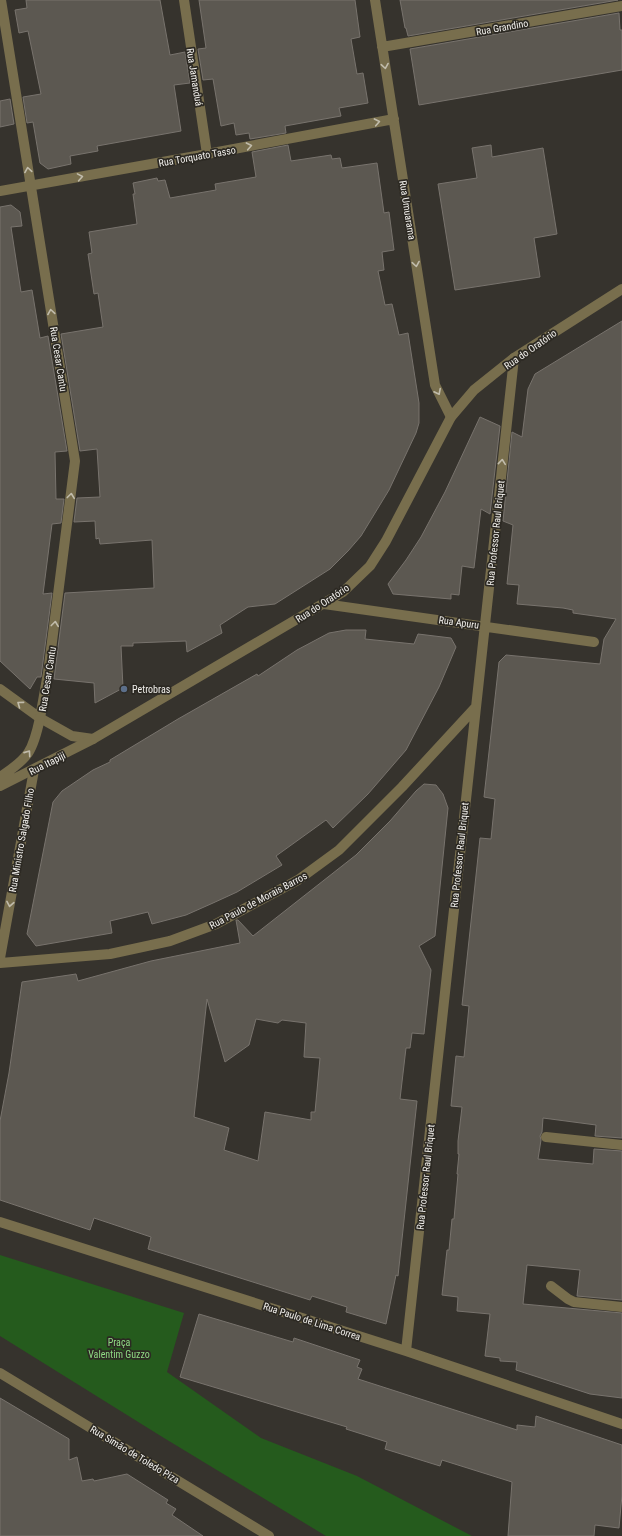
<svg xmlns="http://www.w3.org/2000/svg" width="622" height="1536" font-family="'Roboto Condensed',sans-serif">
<rect width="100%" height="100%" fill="#36332d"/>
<path fill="#255b1d" d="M0,1255L184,1313L167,1372L261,1438L357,1476L472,1536H326L164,1438L0,1336Z"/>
<path fill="#5c5851" stroke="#78736d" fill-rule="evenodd" d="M26,0H160L170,55L185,52L190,83L174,85L181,131L97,146L98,151L70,156L71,164L48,169L40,163L33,122L27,123L23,97L41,94L28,31L19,33L15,10L27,8Z
M199,0H355L360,37L351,39L357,74L363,73L368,103L339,108L341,116L285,126L286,133L250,139L249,133L236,135L234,123L221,126L213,79L203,80L198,49L206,48Z
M400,0H618L408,36L406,28H405Z
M619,13L620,30H622V70L419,105L410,49Z
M10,99L14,124L0,127V101Z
M288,145L291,161L331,155L332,159L340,158L342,168L377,163L384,213L389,212L394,250L382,252L384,270L378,271L385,305L392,304L399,335L408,333L419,403V423L416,433L389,490L361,536L348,551L330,569L275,604L248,607L220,625L222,633L187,652L186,641L133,643V646H121L123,688L95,703L94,683L54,679L65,593L154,588L152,540L100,544L99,538L96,539L95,521L74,522L77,498L100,497L97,449L80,451L61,334L103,327L98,293L94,294L88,254L92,253L89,232L137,224L133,194H135L133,183L157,178L158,181L165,180L170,198L216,190L215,184L256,177L252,152Z
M491,145L492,157L543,148L557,234L534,238L540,277L455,290L438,184L477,178L472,148Z
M11,205L20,212L22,226L11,227L21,292L32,290L40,338L48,336L67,451L55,452L56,499H64L61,523L52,524L43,594L52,593L41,677H37L30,689L0,661V207Z
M622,321V1138L595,1136L596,1125L543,1118L542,1132L540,1136L541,1140L538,1159L593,1164L594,1149L622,1151V1300L577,1296L580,1270L527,1265L523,1304L622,1313V1398L590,1394L516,1370L517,1362L500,1361V1358L485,1356L490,1314L457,1311L458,1297L442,1295L447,1250H449L452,1219H454L458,1174H457L459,1154H458V1141L462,1107L451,1106L456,1056L464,1057L467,1027L469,1006L462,1005L474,894L480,838L491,839L495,799L484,797L499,662L506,655L600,664L604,639L616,619L573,613V610L563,608L517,604L519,585L507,584L513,525L503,521L512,432L522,437L528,389L535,374Z
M480,417L500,426L490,514L481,509L474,568L462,566L459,595L451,594V599L393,594L388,584L406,560L421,537L445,492Z
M346,630H366L365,639L414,644L418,634L451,638L456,647L439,687L406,750L368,794L333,828L326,820L276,856L282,865L237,892L213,903L186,915L152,924L148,912L110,921L112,933L36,946L27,934L53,802L62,791L93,770L110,762V760L178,719L257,674L258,676L297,650L329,633Z
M424,784L436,785L443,794L448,808L435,936L419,946L431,970L424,1034L412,1033L410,1048H406L400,1099L417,1101L398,1276L396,1275L386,1324L346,1312L347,1307L312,1296L310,1300L148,1249L151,1237L94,1218L90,1230L0,1200V1121L9,1073L22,982L76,974L78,981L151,961L240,943L236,920H238L253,936L356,855L390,821L416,791ZM207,999L225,1062L249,1045L256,1019L278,1023L282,1020L306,1023L304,1057L320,1058L315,1112H311V1120L265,1112L258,1161L224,1150L229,1128L194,1117Z
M199,1314L293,1342L294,1338L360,1360L357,1367L362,1369L358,1379L517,1430V1425L535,1427L536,1416L622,1445V1495L619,1528L595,1525L594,1536H508L512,1482L442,1460L440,1466L385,1449L387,1442L346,1429L347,1427L180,1377Z
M0,1398L69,1439V1460L77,1457L82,1481L93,1479L94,1481L127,1474L168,1500L166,1503L176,1509L172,1515L203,1536H0Z"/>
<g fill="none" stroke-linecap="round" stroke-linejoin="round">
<path stroke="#786e4d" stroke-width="10" d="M1,0L75,461L48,673L40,718
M184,0L207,154
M375,0L435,385L451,417
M382,47L622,6
M0,191L207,154L394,119
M324,604L594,642
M0,689L40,718L72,736L93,739
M0,958L34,770
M0,963L110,954L170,941L216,924L298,880L339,850L402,787L475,708
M546,1137L622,1145
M0,1222L406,1351L622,1424
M551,1286L568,1299L574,1302L622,1307
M406,1351L514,358
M0,1373L269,1536"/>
<path stroke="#786e4d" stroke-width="10" d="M0,777C29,758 33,751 40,718
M0,786L93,739L343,592L370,566L386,541L451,417L474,390L514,358L622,289"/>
</g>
<defs><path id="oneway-chevron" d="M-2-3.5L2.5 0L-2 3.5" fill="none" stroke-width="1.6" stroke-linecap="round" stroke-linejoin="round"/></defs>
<g stroke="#c1bcac">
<use href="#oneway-chevron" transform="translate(385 66) rotate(81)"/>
<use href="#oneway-chevron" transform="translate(377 122) rotate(-11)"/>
<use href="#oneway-chevron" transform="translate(249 146) rotate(-11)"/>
<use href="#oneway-chevron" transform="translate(28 170) rotate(-99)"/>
<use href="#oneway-chevron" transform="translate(80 177) rotate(-10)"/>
<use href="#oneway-chevron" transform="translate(416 264) rotate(81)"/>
<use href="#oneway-chevron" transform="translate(51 312) rotate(-99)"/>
<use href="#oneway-chevron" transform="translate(438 392) rotate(63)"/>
<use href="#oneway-chevron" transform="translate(502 462) rotate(-84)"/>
<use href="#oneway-chevron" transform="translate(71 496) rotate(-83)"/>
<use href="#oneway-chevron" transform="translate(55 624) rotate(-83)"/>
<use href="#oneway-chevron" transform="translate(20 704) rotate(-144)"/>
<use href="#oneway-chevron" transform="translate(28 753) rotate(-55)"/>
<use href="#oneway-chevron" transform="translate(10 904) rotate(100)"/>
</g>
<circle fill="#5c6f8a" stroke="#2c2923" stroke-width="1.5" cx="124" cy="689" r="4"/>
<g text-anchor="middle" stroke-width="3.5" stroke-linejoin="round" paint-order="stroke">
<g font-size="10" fill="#f2f0ec" stroke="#2c2923">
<text transform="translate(502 27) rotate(-10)" y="4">Rua Grandino</text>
<text transform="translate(195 77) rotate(81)" y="4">Rua Jamanduá</text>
<text transform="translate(197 156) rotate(-10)" y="4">Rua Torquato Tasso</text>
<text transform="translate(408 210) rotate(81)" y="4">Rua Umuarama</text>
<text transform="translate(530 349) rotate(-35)" y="4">Rua do Oratório</text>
<text transform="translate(59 359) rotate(81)" y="4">Rua Cesar Cantu</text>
<text transform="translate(495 533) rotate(-84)" y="4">Rua Professor Raul Briquet</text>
<text transform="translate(322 603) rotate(-33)" y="4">Rua do Oratório</text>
<text transform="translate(459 622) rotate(8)" y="4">Rua Apuru</text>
<text transform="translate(47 679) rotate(-81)" y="4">Rua Cesar Cantu</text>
<text transform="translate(47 763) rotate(-27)" y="4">Rua Itapiji</text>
<text transform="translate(21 840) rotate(-80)" y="4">Rua Ministro Salgado Filho</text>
<text transform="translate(459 855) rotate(-84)" y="4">Rua Professor Raul Briquet</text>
<text transform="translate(258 900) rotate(-28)" y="4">Rua Paulo de Morais Barros</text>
<text transform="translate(425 1177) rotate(-84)" y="4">Rua Professor Raul Briquet</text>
<text transform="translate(312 1321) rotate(18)" y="4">Rua Paulo de Lima Correa</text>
<text transform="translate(135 1454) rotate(31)" y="4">Rua Simão de Toledo Piza</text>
</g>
<g font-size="10" fill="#f2f0ec" stroke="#2c2923" text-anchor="start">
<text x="132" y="693">Petrobras</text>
</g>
<g font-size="10" fill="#8fdb84" stroke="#2c2923">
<text x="119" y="1346">Praça<tspan x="119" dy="12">Valentim Guzzo</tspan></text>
</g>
</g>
</svg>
